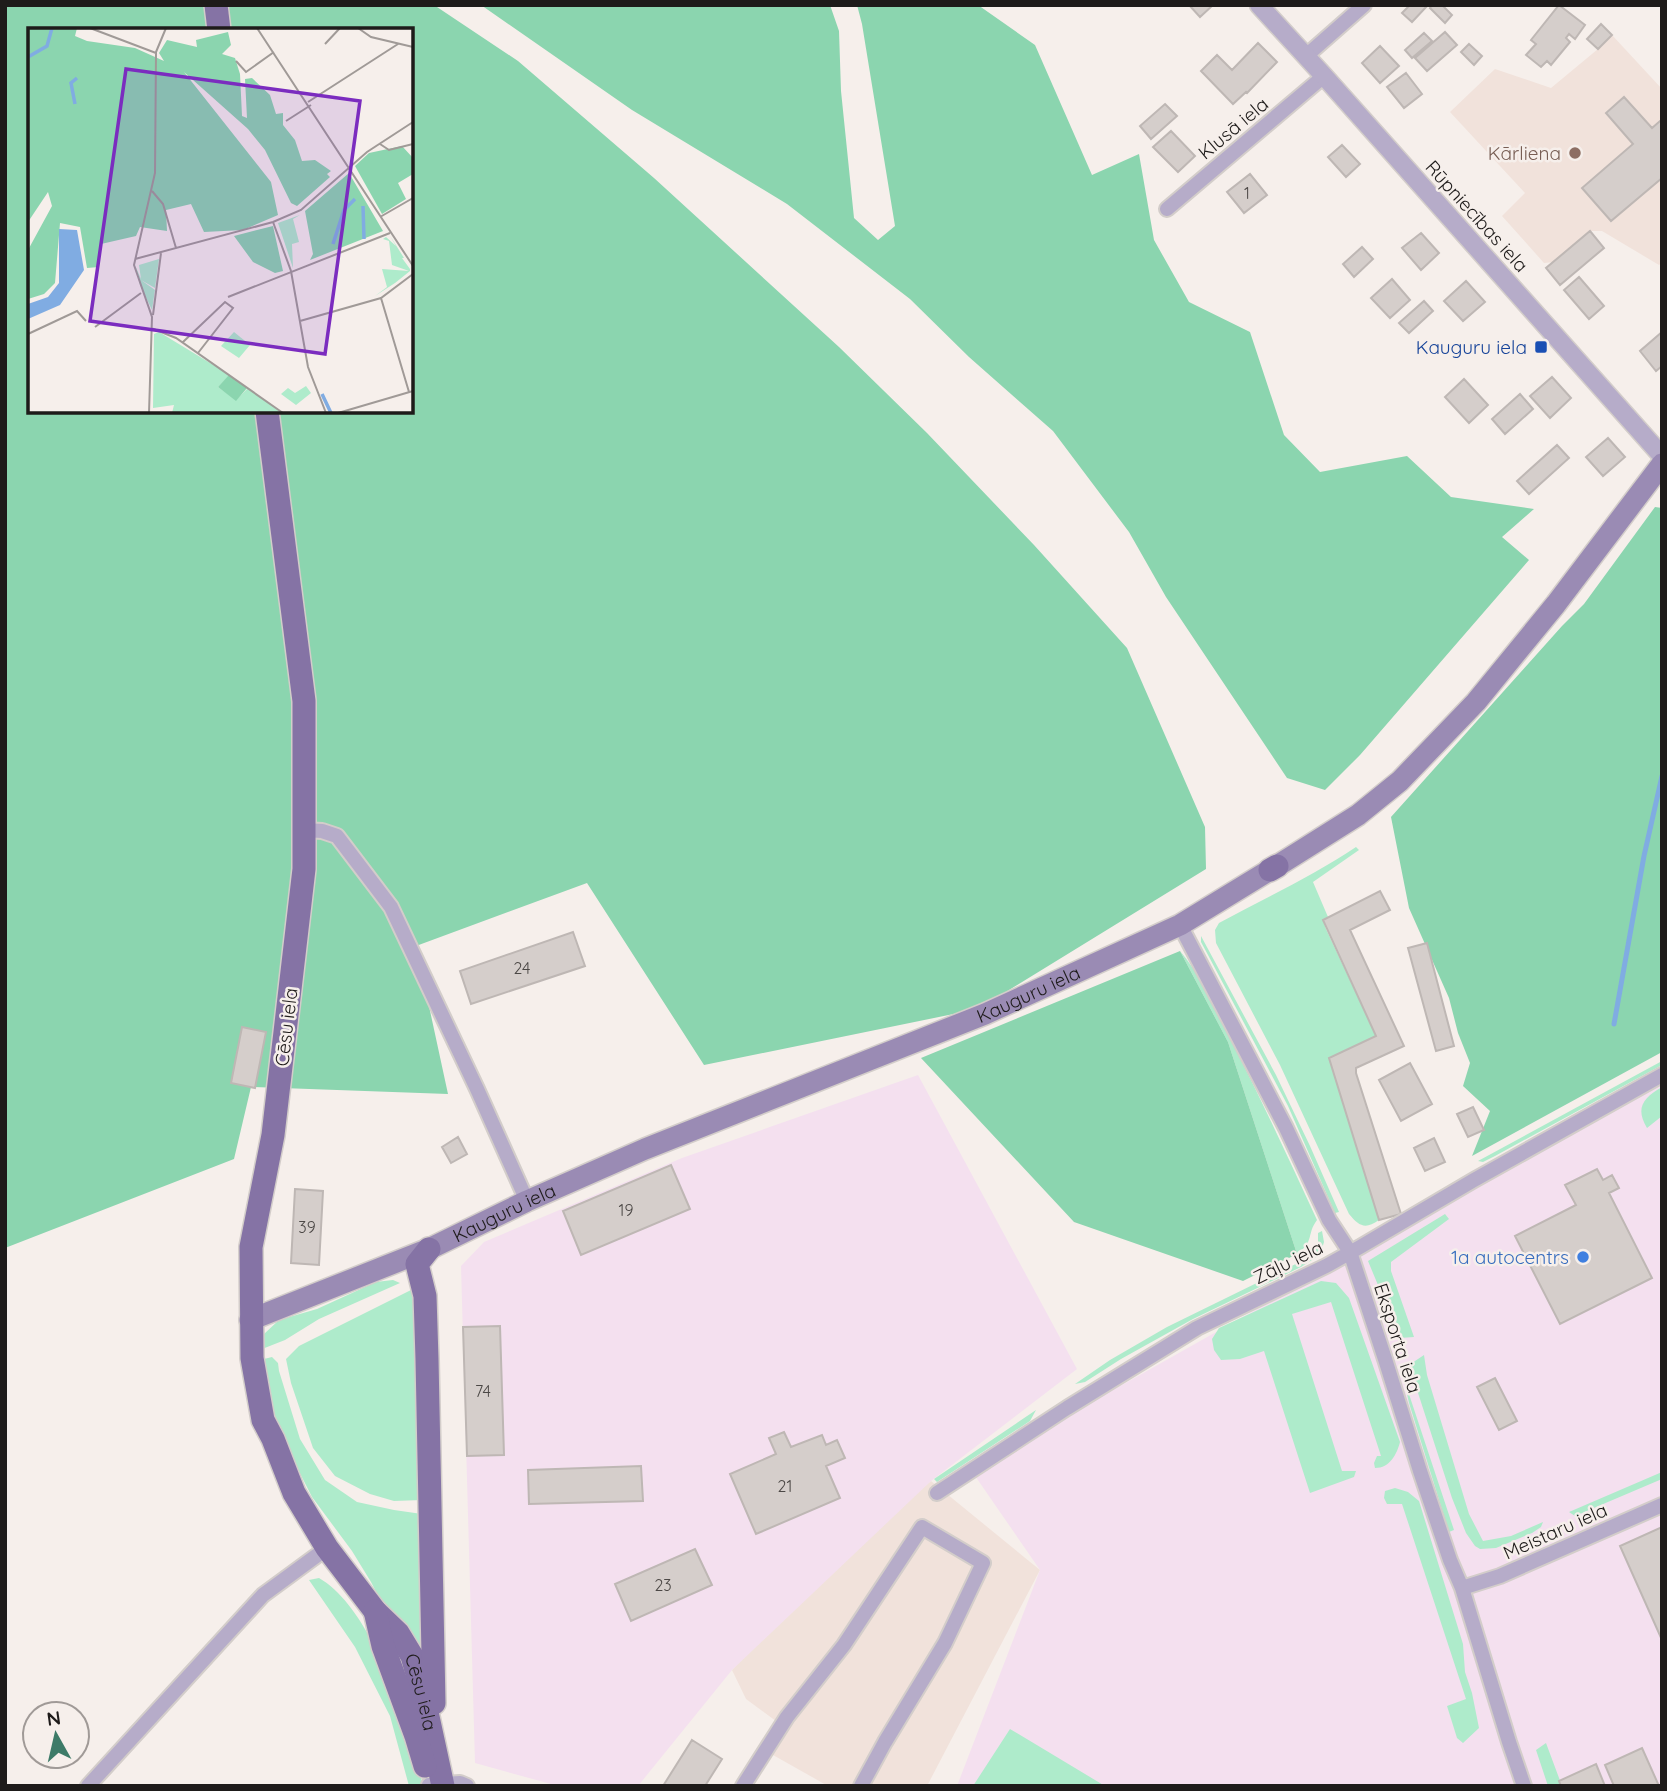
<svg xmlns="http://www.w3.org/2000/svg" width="1667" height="1791" font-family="Quicksand,sans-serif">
<rect width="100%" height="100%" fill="#f6efeb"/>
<path fill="#f1e2db" d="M1612,35L1662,89V262L1659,265L1602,231H1589L1554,262L1544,263L1502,216L1525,193L1450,112L1495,69L1551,88L1598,49Z
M931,1481L1040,1570L927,1786H828L773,1755L788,1730L746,1699L732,1670L825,1572Z"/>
<path fill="#f4e0ef" d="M918,1075L1077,1369L931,1481L732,1670L638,1786H558L475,1763L461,1266L484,1242L682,1158Z
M1662,1081V1786H957L1040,1570L971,1470Z"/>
<path fill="#aeebcb" d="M1356,847L1359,850L1313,882L1328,917L1323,920L1326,929L1376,1036L1329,1058L1379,1220C1365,1230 1359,1226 1349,1214L1280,1065L1216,943L1215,930L1219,923C1265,898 1313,876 1356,847Z
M1201,936L1276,1075L1310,1146L1339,1212L1335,1213L1288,1106L1208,955L1201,942Z
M1180,951C1202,977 1216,1010 1231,1040C1261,1099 1289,1159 1317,1220C1306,1235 1315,1241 1297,1254L1228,1042Z
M1662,1061V1065L1495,1156L1483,1162L1478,1161Z
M1662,1087V1116L1647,1128C1635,1108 1643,1098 1662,1087Z
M1445,1214L1449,1219L1391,1262V1271L1414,1337L1400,1338L1368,1261Z
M1322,1231L1324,1242L1320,1255L1301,1267L1193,1319L1121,1359L1085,1382L1075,1384L1110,1360L1167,1327L1312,1256L1318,1245V1233Z
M393,1280L400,1283L319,1319L285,1340L257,1351L264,1334L279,1320L317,1309L376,1282Z
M1321,1281L1336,1283L1349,1298L1400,1442C1397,1454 1390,1468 1375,1468L1374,1463L1377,1456H1381L1331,1302L1292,1314L1342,1471H1356L1354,1477L1310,1493L1264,1351L1240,1359L1221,1360L1214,1350L1212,1339L1219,1328Z
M411,1290L417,1298L422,1500L394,1501L370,1494L335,1476L313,1448L291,1383L286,1359L299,1346Z
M1424,1355L1427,1375L1469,1514L1483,1541L1511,1536L1543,1522L1541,1527L1532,1533L1496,1548L1480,1549L1475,1546L1466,1533L1452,1498L1409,1365Z
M272,1357L278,1363L279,1371L300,1439L325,1480L357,1502L394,1510L422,1514V1656L389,1617L371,1582L352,1551L312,1497L281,1436L267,1401L260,1360Z
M1403,1376L1454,1530L1449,1532L1409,1403Z
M1036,1410L1030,1421L937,1482L934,1479Z
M1662,1472V1479L1575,1516L1569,1512Z
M1395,1488L1408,1492L1419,1501L1463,1644L1465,1672L1472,1693L1479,1728L1463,1743L1457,1738L1447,1706L1466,1699L1402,1504H1387L1384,1498L1385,1491Z
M319,1578C361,1602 391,1678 407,1723C414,1743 418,1765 423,1786H409L390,1716L355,1647L309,1580Z
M1010,1729L1105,1786H973Z
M1546,1743L1562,1786H1548L1536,1750Z"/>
<path fill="#8bd5af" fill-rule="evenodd" d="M5,5H434L518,61L654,178L839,347L927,433L1034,545L1127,648L1205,827L1206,869L978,1009L704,1065L587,883L416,946L448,1094L251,1087L234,1159L5,1248ZM30,30H411V411H30Z
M481,5H830L839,31L841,91L854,218L878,240L895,226L862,24L857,5H978L1035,45L1092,175L1139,154L1154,240L1189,302L1250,332L1284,435L1320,472L1407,456L1451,497L1534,509L1502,537L1529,560L1360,755L1325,790L1287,778L1166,597L1129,532L1053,431L969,357L910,299L787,204L632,110Z
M1655,507L1662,508V779L1656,795L1662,794V1052L1472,1156L1490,1111L1463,1086L1470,1063L1458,1033L1449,998L1409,908L1391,817L1562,626L1584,604Z
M1180,951L1228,1042L1297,1254L1243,1281L1074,1222L921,1058Z"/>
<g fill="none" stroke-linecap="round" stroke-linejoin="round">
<path stroke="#80ace2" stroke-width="5" d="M1614,1024L1644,856L1662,776"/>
</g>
<path fill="#d5cecb" stroke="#beb7b4" stroke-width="2" d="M1189,5H1213L1200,17Z
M1410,5H1428L1412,22L1402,13Z
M1432,5H1442L1452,15L1445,23L1430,8Z
M1559,5L1585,25L1575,39L1569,34L1566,38L1570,42L1551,65L1547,61L1541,67L1526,55L1536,44L1531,40Z
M1601,24L1612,35L1598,49L1587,39Z
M1445,32L1457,45L1427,71L1415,58Z
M1424,33L1432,41L1412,58L1405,50Z
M1258,43L1277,62L1247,93L1246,92L1233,104L1201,71L1217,55L1232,70Z
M1469,44L1482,56L1474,65L1461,52Z
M1380,46L1399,66L1380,83L1362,63Z
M1406,73L1422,94L1404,108L1387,87Z
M1624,97L1652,128L1660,121L1662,123V178L1611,221L1582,188L1633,144L1606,113Z
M1165,104L1177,116L1151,139L1140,126Z
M1171,131L1195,156L1178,172L1153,147Z
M1342,145L1360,164L1346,177L1328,157Z
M1250,174L1267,195L1244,213L1227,192Z
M1590,231L1604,248L1560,285L1546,268Z
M1421,233L1439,253L1421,270L1402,248Z
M1362,247L1373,259L1354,277L1343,264Z
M1579,277L1604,306L1589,319L1564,290Z
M1392,279L1410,300L1390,318L1371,298Z
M1466,281L1485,302L1463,321L1444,301Z
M1424,301L1433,311L1409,333L1399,323Z
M1662,332V366L1656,371L1640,351Z
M1552,377L1571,398L1550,418L1530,396Z
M1464,379L1488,405L1469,423L1445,397Z
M1520,394L1533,409L1505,434L1492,419Z
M1608,438L1625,457L1603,476L1586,457Z
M1557,445L1569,458L1529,494L1517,481Z
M1380,891L1390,910L1350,930L1404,1046L1356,1068V1073L1401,1214L1379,1220L1329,1058L1376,1036L1323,920Z
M573,932L585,966L471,1004L460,971Z
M1427,943L1454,1046L1436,1051L1408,948Z
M242,1027L266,1032L255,1088L231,1083Z
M1410,1063L1432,1104L1401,1121L1379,1080Z
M1473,1107L1484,1130L1468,1137L1457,1114Z
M458,1137L467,1154L451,1163L442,1147Z
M1434,1138L1445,1162L1425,1171L1414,1148Z
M671,1165L690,1209L581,1255L563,1211Z
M1597,1169L1603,1180L1612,1175L1619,1188L1609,1193L1652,1278L1560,1324L1515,1236L1576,1205L1565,1185Z
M295,1189L323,1191L319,1265L291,1263Z
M500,1326L504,1455L467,1456L463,1327Z
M1495,1378L1517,1421L1499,1430L1477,1387Z
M784,1432L791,1447L822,1435L826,1445L837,1440L845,1458L826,1466L840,1498L756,1534L730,1474L776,1454L769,1438Z
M641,1466L643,1501L529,1504L528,1470Z
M1662,1527V1640L1620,1546Z
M695,1549L712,1585L631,1621L615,1584Z
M692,1740L722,1759L705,1786H663Z
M1642,1748L1659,1786H1614L1605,1765Z
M1596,1764L1605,1786H1561L1559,1781Z"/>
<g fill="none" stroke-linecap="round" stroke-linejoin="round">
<g stroke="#d3cdca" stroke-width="18">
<path id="minor" d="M1306,56L1364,5
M1167,209L1324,76
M304,830L322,831L337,836L391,907L477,1089L527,1201
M1180,925L1286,1128L1329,1220L1350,1252L1385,1359L1420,1471L1450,1560L1462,1588L1509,1742L1524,1786
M937,1493L1067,1408L1197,1328L1326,1266L1360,1247L1474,1180L1662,1075
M1462,1588L1500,1576L1662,1505
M429,1785L460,1783L467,1786
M88,1786L263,1595L327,1548
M743,1786L787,1717L844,1645L922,1527L983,1563L945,1643L885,1742L861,1786"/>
</g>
<g stroke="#d3cdca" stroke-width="21">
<path id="tertiary" d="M1259,5L1324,76L1662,456"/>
</g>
<g stroke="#d3cdca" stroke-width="24">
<g id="secondary">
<path d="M1277,866L1358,815L1400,781L1476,702L1556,604L1662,464"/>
<path id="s1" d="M250,1320L429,1249L527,1201L645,1149L985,1014L1180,925L1270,870"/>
</g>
</g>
<g stroke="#d3cdca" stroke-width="26">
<g id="primary">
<path d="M216,5L219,30"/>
<path id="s2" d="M267,411L304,701V869L273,1135L251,1247L252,1358L263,1420L273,1439L294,1493L327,1548L375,1611L398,1633L412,1656L425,1703L443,1786"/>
<path d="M1270,870L1277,866"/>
<path d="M429,1249L417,1264L425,1296L427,1359L434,1703"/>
<path d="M375,1611L383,1646L416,1736L425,1766"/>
</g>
</g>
<use href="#minor" stroke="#b6acc9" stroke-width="14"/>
<use href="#tertiary" stroke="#b6acc9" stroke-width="18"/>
<use href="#secondary" stroke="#9a8bb4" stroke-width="21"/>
<use href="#primary" stroke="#8573a5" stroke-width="23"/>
</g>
<circle fill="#8d6e63" stroke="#f6efeb" stroke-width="2.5" cx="1575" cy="153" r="7"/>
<rect fill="#1a4fb4" stroke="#f6efeb" stroke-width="2.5" x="1534" y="340" width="14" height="14" rx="3.5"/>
<circle fill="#3f7fe0" stroke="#f6efeb" stroke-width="2.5" cx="1583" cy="1257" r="7"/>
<g text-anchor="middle" stroke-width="5" stroke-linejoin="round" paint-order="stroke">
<g font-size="16" fill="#4c4846">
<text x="1247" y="199">1</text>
<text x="522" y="974">24</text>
<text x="626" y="1216">19</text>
<text x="307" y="1233">39</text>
<text x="483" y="1397">74</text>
<text x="785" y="1492">21</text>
<text x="663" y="1591">23</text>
</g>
<g font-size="19" fill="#1e1b1a" stroke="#f6efeb">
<text transform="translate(1233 128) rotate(-40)" y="7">Klusā iela</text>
<text transform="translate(1477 216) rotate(48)" y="7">Rūpniecības iela</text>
<text dy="7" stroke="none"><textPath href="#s1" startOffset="844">Kauguru iela</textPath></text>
<text transform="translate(286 1027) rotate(-83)" y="7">Cēsu iela</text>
<text dy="7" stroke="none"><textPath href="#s1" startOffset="276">Kauguru iela</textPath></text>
<text transform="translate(1288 1262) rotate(-26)" y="7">Zāļu iela</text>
<text transform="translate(1398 1338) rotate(72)" y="7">Eksporta iela</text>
<text transform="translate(1555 1531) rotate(-24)" y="7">Meistaru iela</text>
<text dy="7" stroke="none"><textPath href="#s2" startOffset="1335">Cēsu iela</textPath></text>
</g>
<g font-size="19" fill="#785e54" stroke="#f6efeb" text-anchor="end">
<text x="1561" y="160">Kārliena</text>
</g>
<g font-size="19" fill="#164399" stroke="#f6efeb" text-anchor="end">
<text x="1527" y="354">Kauguru iela</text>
</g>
<g font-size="19" fill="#366cbe" stroke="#f6efeb" text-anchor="end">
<text x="1569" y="1264">1a autocentrs</text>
</g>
</g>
<g transform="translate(28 28)">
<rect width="385" height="385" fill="#f6efeb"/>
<path d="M272,187L265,191L271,214L264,216L265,240L250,195ZM362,208L366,214L376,230H374L382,241V243L367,255L347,268L359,259L354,241L381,243L364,237L361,213L355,211L358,209L368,218ZM131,231L127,260L113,252L127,262L124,282L112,257L107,237L113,251L111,237ZM131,304L202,347L190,359L208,372L220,360L254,385H144L146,377L125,380L126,306ZM206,304L222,317L211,330L193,318ZM278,358L283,365L268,377L253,366L260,360L267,365Z" fill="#aeebcb"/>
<path d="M0,0H49L47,8L59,13L107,20L136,33L131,25L139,12L169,19L168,12L200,4L203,17L194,26L207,30L212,46L214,88L219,90L217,51L224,50L242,67L248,86L255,85V97L267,112L274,133L287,132L303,143L299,146L302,149L269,178L263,175L237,122L220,101L156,44L243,154L250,187L215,202L176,204L163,176L138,182L139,203L112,199L108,208L73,216L71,239L59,240L52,199L32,195L27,255L16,266L0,271V222L24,178L20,164L0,194ZM374,118L385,130V146L370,155L378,171L354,186L327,138L341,125ZM321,145L355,203L282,232L285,226L277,183ZM245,198L255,243L247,245L225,234L206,208ZM201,347L219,360L208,373L190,359Z" fill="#8bd5af"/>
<path d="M31,201L49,202L56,242L32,277L0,291V276L20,269L31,255Z" fill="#80ace2"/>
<path fill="none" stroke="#80ace2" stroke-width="3.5" d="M0,29L19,18L24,0M47,76L43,55L49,50M335,178L336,211M305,216L316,182L327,171M294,366L303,385"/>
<path fill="none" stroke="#a09a97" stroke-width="2" d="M62,0L128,25L127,145L106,237L124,289L121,385M229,0L385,238M330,0L343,9L385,19M297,16L312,0M128,24L138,0M208,33L218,44L246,24M280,74L370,16M258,93L283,77M352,116L361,122L385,116M124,163L135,176L148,220M352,189L385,170M245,194L263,243L280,339L298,385M107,231L245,194L273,182L339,124L385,94M200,269L362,205M353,270L381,364M125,287L133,225M272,293L353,270L385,246M67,299L113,265M123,300L148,310L255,385M0,306L49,283L58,293M155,314L197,274L205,280L170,325M310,385L385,363"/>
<path fill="#7b2cbf" fill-opacity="0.15" stroke="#7b2cbf" stroke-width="3.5" d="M98,41L332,73L297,326L62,293Z"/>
<rect width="385" height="385" fill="none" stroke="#1e1b1a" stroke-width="3.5"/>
</g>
<rect width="1667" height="1791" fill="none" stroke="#1e1b1a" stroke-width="14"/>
<g transform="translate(56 1735) rotate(352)"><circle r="33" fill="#f6efeb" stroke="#a09a97" stroke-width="2"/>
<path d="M0-5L12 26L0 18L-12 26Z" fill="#3d7b68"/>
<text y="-10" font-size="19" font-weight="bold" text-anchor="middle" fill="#1e1b1a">N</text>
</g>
</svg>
